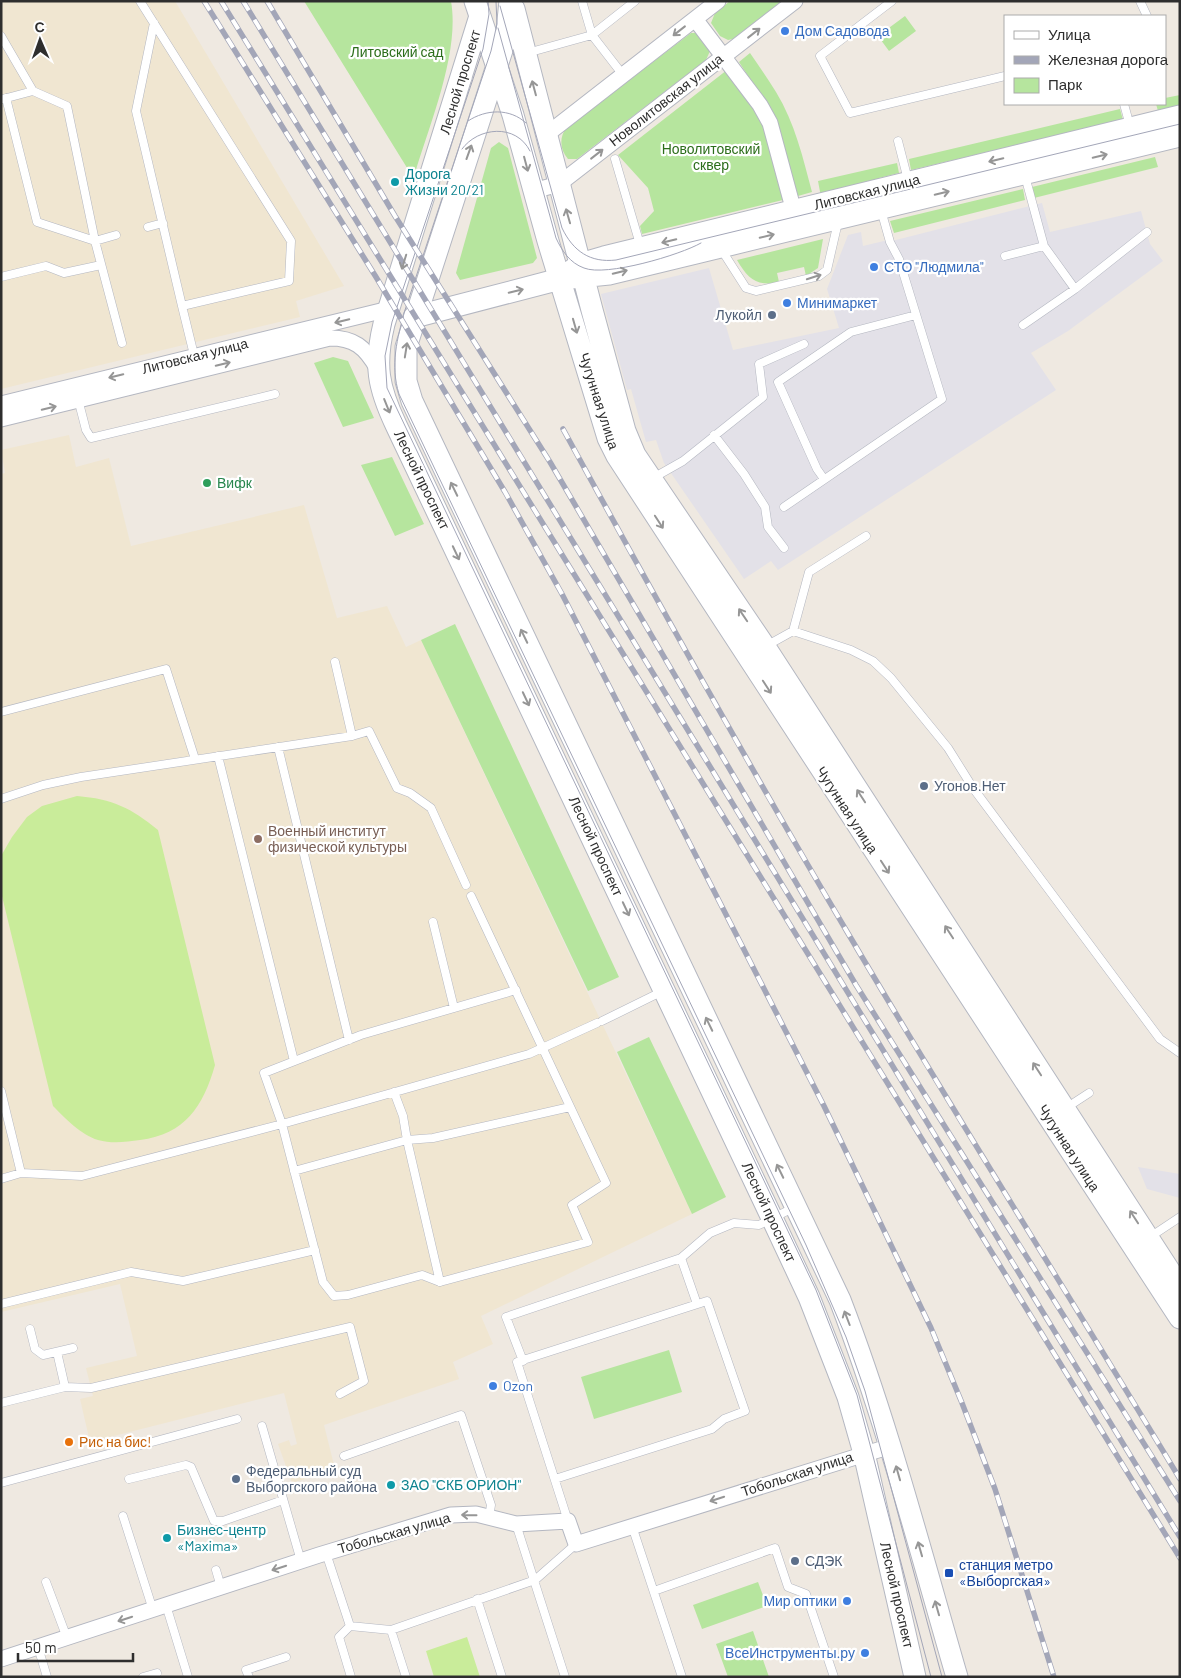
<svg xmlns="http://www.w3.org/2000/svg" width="1181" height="1678" font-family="Barlow,sans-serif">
<rect width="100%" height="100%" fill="#efe9e1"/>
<path fill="#e3e1e8" d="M1042,203L1050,232L1141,211L1150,244L1163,261L1068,331L1031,353L1056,390L778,570L771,561L744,579L664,463L656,440L646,442L631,389L627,390L601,294L709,268L733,350L839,328L827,289L848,235L861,232L863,246L888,240V242Z
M1138,1167L1180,1174V1198L1147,1189Z"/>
<path fill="#f0e6d1" d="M1,1H175L344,286L296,301L300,317L1,389Z
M69,435L76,467L109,458L131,546L304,505L337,618L387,606L406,647L421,640L692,1214L481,1316L493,1344L453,1362L459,1379L324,1425L335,1469L292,1483L278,1444L289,1440L291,1446L297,1444L284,1393L90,1442L80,1399L93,1396L86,1368L137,1356L120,1284L1,1312V474L5,473L1,450Z"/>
<path fill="#b6e59e" d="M304,1H451C460,52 430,123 415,173L409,171Z
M730,1H782L733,39L728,40L720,36L711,23L715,13Z
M905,16L916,31L889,51L878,36Z
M691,33H697L710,51L706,60L577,159H568C560,150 559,138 566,128Z
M750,53C759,66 768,79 776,92C795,123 803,158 812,192L798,196L776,119L739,62Z
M727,70L762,119L783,200L642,234L640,226L654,211L648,188L618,155Z
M1180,95V106L1158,111L1156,104H1165V98Z
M1120,109L1123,120L911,170L909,159Z
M499,142L508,148L537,258L533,263L460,280L456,273L491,148Z
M1155,157L1158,167L1034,198L1032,187Z
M897,163L899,173L879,178L877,183L821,197L818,181Z
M1023,189L1025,200L894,233L890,221Z
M823,239L818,268L806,276L804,267L777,273L779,282C757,287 748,279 737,260Z
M333,357L348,361L374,418L343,427L314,363Z
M392,457L424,524L395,536L361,465Z
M455,624L619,977L588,991L421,640Z
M649,1037L726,1197L692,1214L617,1052Z
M669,1350L682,1392L594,1419L581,1377Z
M758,1582L767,1606L702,1629L693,1605Z
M753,1631L769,1677H728L716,1644Z"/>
<path fill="#c9ec9a" d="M77,796C113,799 131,808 158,830L215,1065C203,1107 185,1134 140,1140C126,1142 112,1144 98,1140C81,1135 65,1118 53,1106L1,892V856L12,837L27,817L42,806Z
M467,1637L480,1677H434L426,1651Z"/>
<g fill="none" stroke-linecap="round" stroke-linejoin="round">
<g stroke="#b4b7c1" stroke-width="9">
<path id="lane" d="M140,1L291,241L289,281L182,306L195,359
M582,1L592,35L635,1
M892,1L820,56L850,113L1005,76
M1140,1L1147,16
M154,23L136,111L182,306
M1,36L33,91L67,106L95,241L122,343
M527,53L592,35L623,75
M6,98L37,222L95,241L116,235
M3,99L33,91
M1124,104L1130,126
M898,141L908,180
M615,159L641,248
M1025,176L1044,246L1075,289
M148,227L163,223
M721,249L746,288L756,291L819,276L827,270L838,222
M1005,256L1044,246
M1,277L46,266L64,273L101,265
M1023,325L1075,289L1147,232
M78,399L86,430L91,438L275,394
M714,435L744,474L765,507L768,527L784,548
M653,478L683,461L763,397L759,364L804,344
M824,479L817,469L778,382L851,332L916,315
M784,507L942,399L899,259L890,242L881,210
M793,631L851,650L873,661L891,678L948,748L973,788L1160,1039L1180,1053
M766,646L793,631L809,572L866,536
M335,662L352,736
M1,712L166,669L195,759
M278,747L349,1040
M218,756L294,1061
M1,799L43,785L81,777L352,736L369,731L397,788L410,793L431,808L466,885
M433,922L454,1008
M516,990L361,1035L264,1073L282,1124L529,1054L597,1023
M602,1021L663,991
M1,1091L21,1173L1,1179
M1066,1108L1089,1093
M294,1171L407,1140L403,1116L394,1092
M21,1173L82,1176L282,1124L323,1282L334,1296L348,1295L422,1275L440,1282L588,1242L572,1205L606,1183L471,896
M1150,1237L1180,1217
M681,1258L710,1233L734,1223L759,1225L795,1207
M440,1282L407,1140L433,1138L570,1107
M1,1304L131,1272L183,1281L315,1250
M30,1329L35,1349L43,1355L73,1348
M57,1352L65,1387
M523,1361L506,1317L681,1258L697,1304
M1,1403L65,1387L91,1388L350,1327L364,1381L340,1394
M262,1426L301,1561
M344,1456L461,1415L491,1505L489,1517
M129,1479L186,1465L191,1467L214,1521H223L283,1500
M555,1479L712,1429L724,1419L745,1411L707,1301L517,1362L568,1521
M1,1483L237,1419
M123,1516L153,1610
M516,1524L565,1677
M632,1526L682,1677
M326,1553L350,1626L391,1630
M216,1570L221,1587
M46,1582L67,1638
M654,1591L775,1548L788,1587L806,1594L834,1677
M477,1599L502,1677
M166,1605L188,1677
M350,1626L339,1637L351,1677
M38,1647L47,1677
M143,1677L157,1673
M249,1677L246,1670L286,1657
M406,1677L391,1630L535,1580L576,1544"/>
</g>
<g stroke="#b4b7c1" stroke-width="17">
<path id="street" d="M695,19L760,105L770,123L796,219
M546,135L718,1
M533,191L559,184L795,1
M1,404L389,309
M1,419L330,338C354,338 365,347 377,368
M1,1659L319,1555L451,1515L476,1514L516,1524L568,1521L576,1544L891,1446"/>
</g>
<g stroke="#b4b7c1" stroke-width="23">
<path id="secondary" d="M475,1L513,115L548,241L608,438L617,456L1180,1318
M510,1L507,30L503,47L406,347V381L412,401L840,1300C887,1422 920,1550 957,1677
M514,9L592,310L625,431L635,455L765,647L1180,1287
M480,16L384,324C374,365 378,387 396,425L772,1218L809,1297L848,1397L864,1453L915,1677
M571,271L580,264L604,257L1180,116
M414,317L560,279L609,274L1180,136"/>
</g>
<use href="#lane" stroke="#fff" stroke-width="8"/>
<use href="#street" stroke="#fff" stroke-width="15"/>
<use href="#secondary" stroke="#fff" stroke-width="21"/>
<path stroke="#a3a6b8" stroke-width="1" d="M488,1L489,14L483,49L392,322L385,356L387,388L816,1290L857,1395L931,1677
M496,1L497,24L491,51L405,310C397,339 390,365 399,394L806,1245L846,1337L865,1391L942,1677
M500,6L562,228C573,251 590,263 616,260L1180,124
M498,28L556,238C562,251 570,263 584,268C606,277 680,255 701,243
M468,121C486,109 510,108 526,123
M462,149C478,127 516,123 530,151"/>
<g stroke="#a3a6b8" stroke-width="5.5">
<path id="rail" d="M204,1L376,277L505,492L562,594L824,1106L931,1328L962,1403L995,1489L1054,1677
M221,1L1180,1558
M243,1L1180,1537
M267,1L395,216L550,462L856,985L1180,1501
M563,429C656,599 750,768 849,935C957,1118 1070,1297 1180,1479"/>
</g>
<use href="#rail" stroke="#fff" stroke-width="4" stroke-dasharray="11" stroke-linecap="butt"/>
</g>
<defs><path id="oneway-shaft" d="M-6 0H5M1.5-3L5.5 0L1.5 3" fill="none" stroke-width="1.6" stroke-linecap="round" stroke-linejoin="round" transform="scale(1.25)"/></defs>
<g stroke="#969696">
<use href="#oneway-shaft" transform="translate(679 31) rotate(142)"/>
<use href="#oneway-shaft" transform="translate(754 33) rotate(-38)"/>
<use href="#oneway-shaft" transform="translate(534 88) rotate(-105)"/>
<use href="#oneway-shaft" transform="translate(469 152) rotate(-70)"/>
<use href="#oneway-shaft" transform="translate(597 154) rotate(-38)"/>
<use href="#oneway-shaft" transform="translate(1100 156) rotate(-13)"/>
<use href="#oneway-shaft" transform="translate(996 160) rotate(167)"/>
<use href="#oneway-shaft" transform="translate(526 164) rotate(75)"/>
<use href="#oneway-shaft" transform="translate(942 193) rotate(-13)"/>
<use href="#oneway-shaft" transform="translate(568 216) rotate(-106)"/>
<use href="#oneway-shaft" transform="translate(767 236) rotate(-14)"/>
<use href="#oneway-shaft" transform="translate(669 241) rotate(166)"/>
<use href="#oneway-shaft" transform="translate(404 262) rotate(107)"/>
<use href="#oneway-shaft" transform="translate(620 272) rotate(-14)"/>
<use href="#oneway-shaft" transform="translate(814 277) rotate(-18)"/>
<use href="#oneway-shaft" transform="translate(516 291) rotate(-14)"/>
<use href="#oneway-shaft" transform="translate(342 321) rotate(166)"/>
<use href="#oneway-shaft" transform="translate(575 326) rotate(74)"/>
<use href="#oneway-shaft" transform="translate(406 350) rotate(-81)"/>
<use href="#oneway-shaft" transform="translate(223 364) rotate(-14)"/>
<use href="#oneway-shaft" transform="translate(116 376) rotate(166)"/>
<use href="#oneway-shaft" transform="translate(387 406) rotate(68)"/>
<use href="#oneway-shaft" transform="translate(49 408) rotate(-14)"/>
<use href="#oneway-shaft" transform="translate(454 489) rotate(-116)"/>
<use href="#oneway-shaft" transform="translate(659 522) rotate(57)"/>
<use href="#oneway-shaft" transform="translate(456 553) rotate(65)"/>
<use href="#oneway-shaft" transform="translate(743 615) rotate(-124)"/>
<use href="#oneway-shaft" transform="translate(524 636) rotate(-116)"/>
<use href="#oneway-shaft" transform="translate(767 687) rotate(57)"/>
<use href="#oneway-shaft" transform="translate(526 699) rotate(65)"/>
<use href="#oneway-shaft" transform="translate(861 796) rotate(-123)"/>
<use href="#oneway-shaft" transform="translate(885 867) rotate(57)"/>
<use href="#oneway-shaft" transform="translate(626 909) rotate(65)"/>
<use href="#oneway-shaft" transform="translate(949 932) rotate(-123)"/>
<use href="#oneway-shaft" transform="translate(709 1024) rotate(-116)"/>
<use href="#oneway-shaft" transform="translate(1037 1069) rotate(-123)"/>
<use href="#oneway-shaft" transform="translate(780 1171) rotate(-116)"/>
<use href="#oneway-shaft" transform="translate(1134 1217) rotate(-123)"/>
<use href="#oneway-shaft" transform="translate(847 1318) rotate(-111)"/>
<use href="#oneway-shaft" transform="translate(898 1473) rotate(-106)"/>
<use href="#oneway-shaft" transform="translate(717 1499) rotate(162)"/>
<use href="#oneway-shaft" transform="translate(469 1515) rotate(-179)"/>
<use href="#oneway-shaft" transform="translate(920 1549) rotate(-106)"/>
<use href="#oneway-shaft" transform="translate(279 1568) rotate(162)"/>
<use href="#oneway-shaft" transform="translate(937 1608) rotate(-106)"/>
<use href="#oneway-shaft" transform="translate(125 1619) rotate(162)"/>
</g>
<g fill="#3f7fe0" stroke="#fff" stroke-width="2">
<circle cx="785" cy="31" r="5"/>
<circle cx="874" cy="267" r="5"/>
<circle cx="787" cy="303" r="5"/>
<circle cx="493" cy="1386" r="5"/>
<circle cx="847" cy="1601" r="5"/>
<circle cx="865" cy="1653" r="5"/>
</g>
<g fill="#0f9aa8" stroke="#fff" stroke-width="2">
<circle cx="395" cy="182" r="5"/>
<circle cx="391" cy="1485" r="5"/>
<circle cx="167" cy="1538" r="5"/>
</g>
<g fill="#5c6f8a" stroke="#fff" stroke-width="2">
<circle cx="772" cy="315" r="5"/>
<circle cx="924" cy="786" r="5"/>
<circle cx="236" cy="1479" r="5"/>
<circle cx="795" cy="1561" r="5"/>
</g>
<circle fill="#2e9e5b" stroke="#fff" stroke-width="2" cx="207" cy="483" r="5"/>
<circle fill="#8d6e63" stroke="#fff" stroke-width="2" cx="258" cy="839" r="5"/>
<circle fill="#e8710a" stroke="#fff" stroke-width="2" cx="69" cy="1442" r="5"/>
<rect fill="#1a4fb4" stroke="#fff" stroke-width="2" x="944" y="1568" width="10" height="10" rx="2.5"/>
<g text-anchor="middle" stroke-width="4.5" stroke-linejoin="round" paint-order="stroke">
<g font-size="14" fill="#366cbe" stroke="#fff" text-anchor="start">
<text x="795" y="36">Дом Садовода</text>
<text x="884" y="272">СТО "Людмила"</text>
<text x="797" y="308">Минимаркет</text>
<text x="503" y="1391">Ozon</text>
<text x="837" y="1606" text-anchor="end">Мир оптики</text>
<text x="855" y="1658" text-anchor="end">ВсеИнструменты.ру</text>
</g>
<g font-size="14" fill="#2c6e1b" stroke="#fff">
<text x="397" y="57">Литовский сад</text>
<text x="711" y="154">Новолитовский<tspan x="711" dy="16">сквер</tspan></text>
</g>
<g font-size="14" fill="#2e2e2e" stroke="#fff">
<text transform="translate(460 82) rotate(-73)" y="5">Лесной проспект</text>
<text transform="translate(666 100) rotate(-38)" y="5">Новолитовская улица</text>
<text transform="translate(867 192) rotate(-14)" y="5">Литовская улица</text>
<text transform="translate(195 356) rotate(-14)" y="5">Литовская улица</text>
<text transform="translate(599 401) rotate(72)" y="5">Чугунная улица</text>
<text transform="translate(422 480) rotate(64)" y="5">Лесной проспект</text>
<text transform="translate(847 810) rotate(57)" y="5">Чугунная улица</text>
<text transform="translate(596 846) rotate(65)" y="5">Лесной проспект</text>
<text transform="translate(1069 1148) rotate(57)" y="5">Чугунная улица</text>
<text transform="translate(769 1212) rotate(65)" y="5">Лесной проспект</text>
<text transform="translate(797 1474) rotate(-18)" y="5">Тобольская улица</text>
<text transform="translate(394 1533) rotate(-16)" y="5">Тобольская улица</text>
<text transform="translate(897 1595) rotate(77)" y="5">Лесной проспект</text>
</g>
<g font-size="14" fill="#0d838f" stroke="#fff" text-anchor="start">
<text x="405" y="179">Дорога<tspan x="405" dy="16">Жизни 20/21</tspan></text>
<text x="401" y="1490">ЗАО "СКБ ОРИОН"</text>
<text x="177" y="1535">Бизнес-центр<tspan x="177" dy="16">«Maxima»</tspan></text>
</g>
<g font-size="14" fill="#4e5e75" stroke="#fff" text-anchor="start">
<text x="762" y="320" text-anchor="end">Лукойл</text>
<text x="934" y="791">Угонов.Нет</text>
<text x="246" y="1476">Федеральный суд<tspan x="246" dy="16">Выборгского района</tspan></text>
<text x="805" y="1566">СДЭК</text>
</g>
<g font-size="14" fill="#27864d" stroke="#fff" text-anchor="start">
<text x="217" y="488">Вифк</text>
</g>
<g font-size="14" fill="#785e54" stroke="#fff" text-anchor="start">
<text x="268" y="836">Военный институт<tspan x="268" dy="16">физической культуры</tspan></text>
</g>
<g font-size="14" fill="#c56008" stroke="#fff" text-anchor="start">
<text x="79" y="1447">Рис на бис!</text>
</g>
<g font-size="14" fill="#164399" stroke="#fff" text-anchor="start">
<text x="959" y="1570">станция метро<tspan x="959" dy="16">«Выборгская»</tspan></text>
</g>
</g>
<rect width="1181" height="1678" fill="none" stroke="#2e2e2e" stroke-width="5"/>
<rect x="1004" y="15" width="162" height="90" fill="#ffffff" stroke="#ababab"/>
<rect x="1014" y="31" width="25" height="8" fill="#ffffff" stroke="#ababab"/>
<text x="1048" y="40" font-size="15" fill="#2e2e2e">Улица</text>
<rect x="1014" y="56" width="25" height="8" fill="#a3a6b8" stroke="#ababab"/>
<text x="1048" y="65" font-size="15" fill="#2e2e2e">Железная дорога</text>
<rect x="1014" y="78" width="25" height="15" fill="#b6e59e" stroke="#ababab"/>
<text x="1048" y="90" font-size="15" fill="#2e2e2e">Парк</text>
<g transform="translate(40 40) rotate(358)" stroke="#ffffff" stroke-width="4" paint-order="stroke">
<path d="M0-4L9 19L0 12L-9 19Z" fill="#2e2e2e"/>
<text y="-8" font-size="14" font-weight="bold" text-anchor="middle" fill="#2e2e2e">С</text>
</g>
<path d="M18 1653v8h115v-8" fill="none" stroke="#2e2e2e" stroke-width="2.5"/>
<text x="25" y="1653" font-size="15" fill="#2e2e2e" stroke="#ffffff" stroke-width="4" paint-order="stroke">50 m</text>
</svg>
